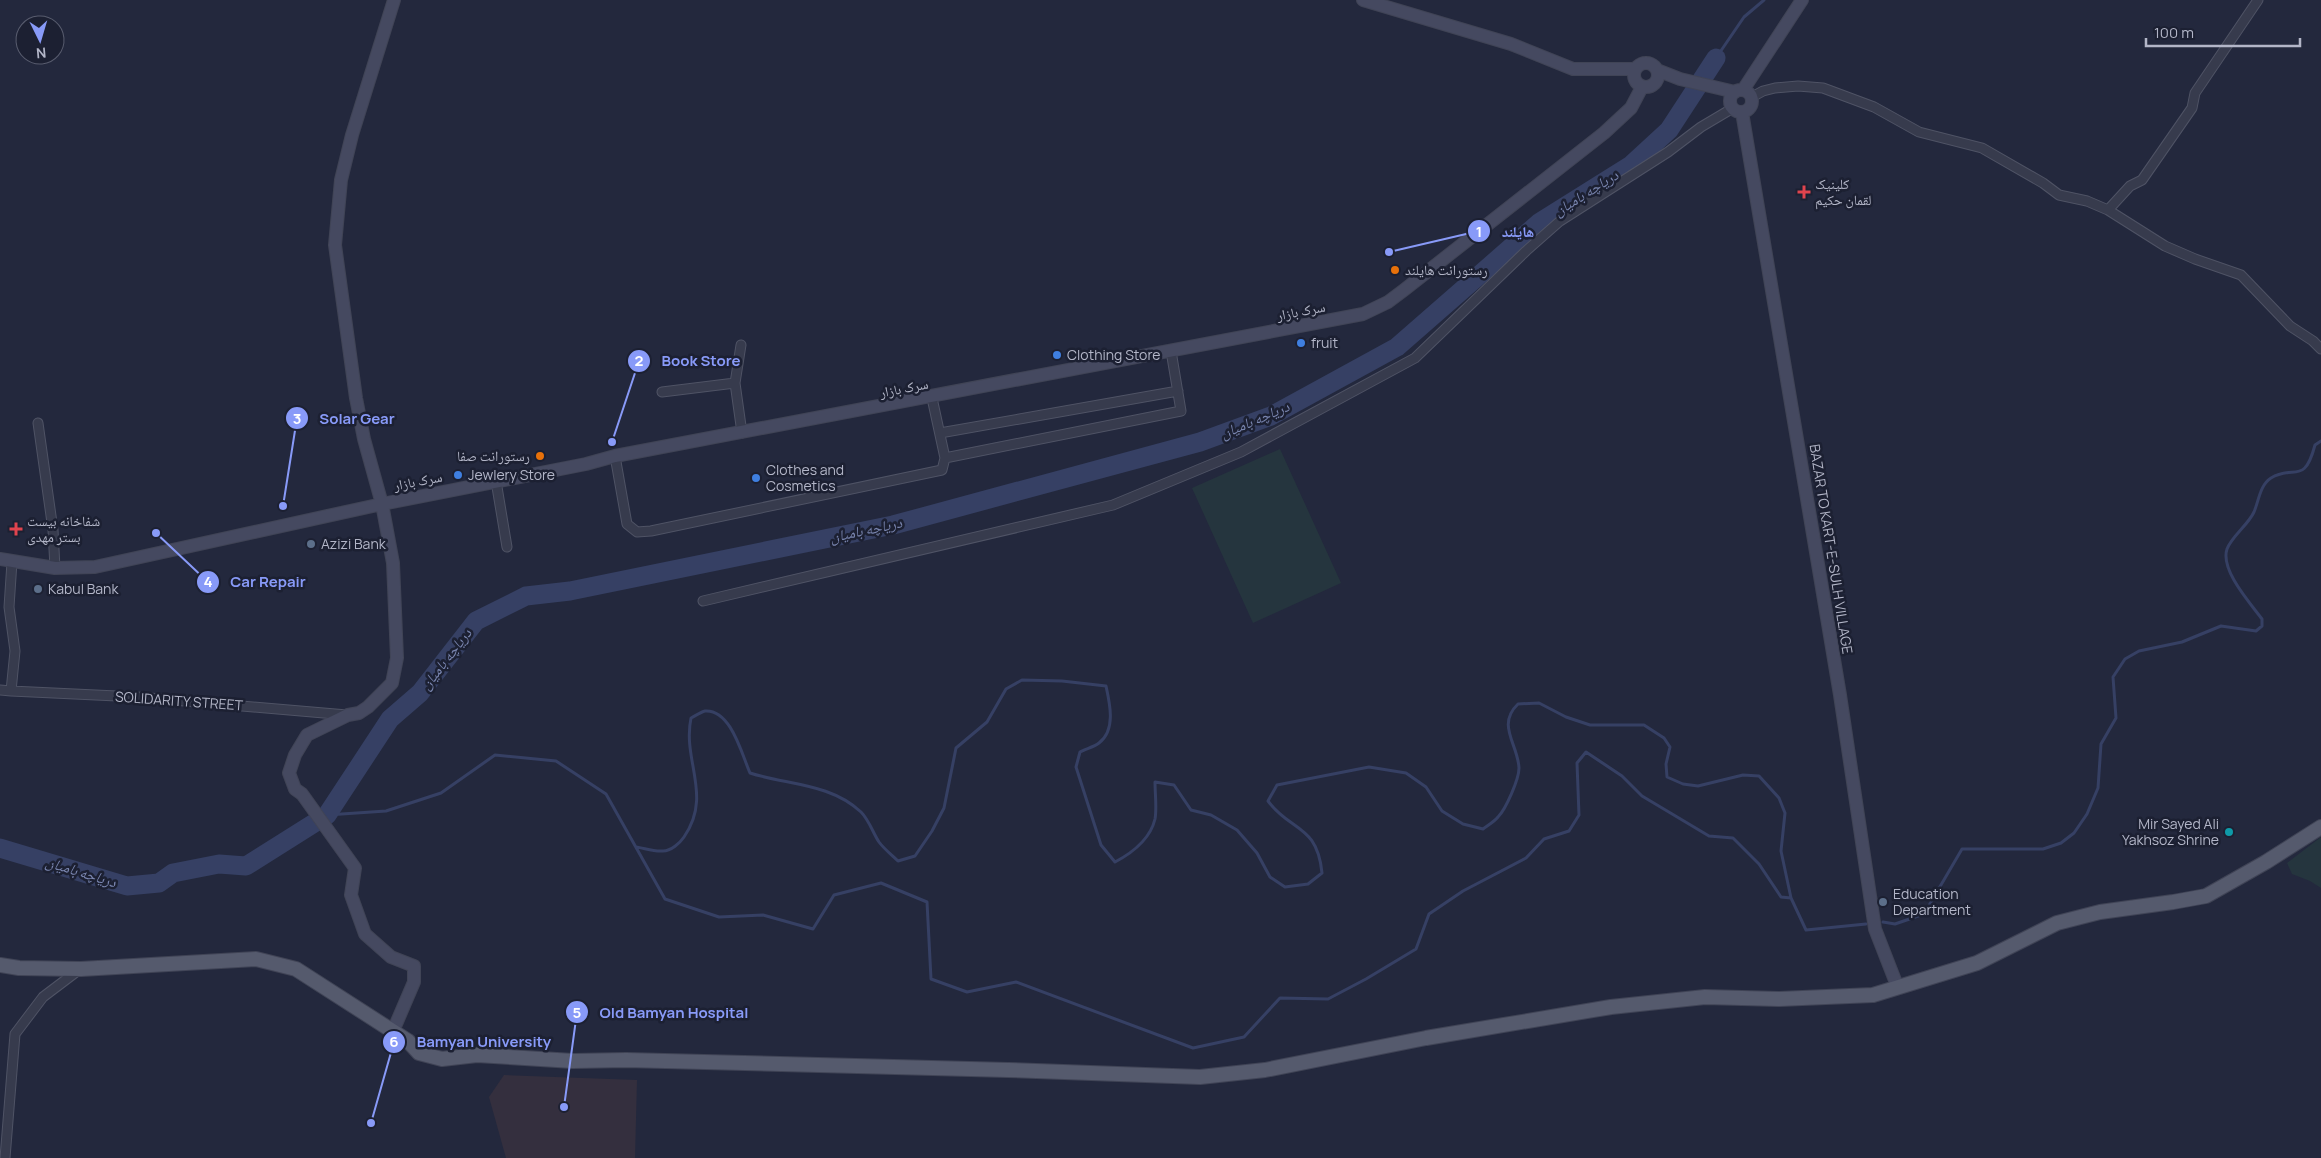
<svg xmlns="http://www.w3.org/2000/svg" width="2321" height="1158" font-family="Manrope,'Noto Naskh Arabic',sans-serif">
<rect width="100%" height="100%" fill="#23283d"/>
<path fill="#342f3e" d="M504,1075L637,1080L635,1158H506L489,1097Z"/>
<path fill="#25353e" d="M1280,449L1341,583L1253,623L1192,488Z
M2321,837V888L2310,881L2292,874L2287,863Z"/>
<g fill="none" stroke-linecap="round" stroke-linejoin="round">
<path stroke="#364064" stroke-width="3" d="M1716,58L1744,17L1764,0
M327,815L386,811L441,793L495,755L556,761L606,794L665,899L719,917L763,915L813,929L834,895L881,883L927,902L931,979L967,992L1016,982L1193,1048L1244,1037L1280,998L1328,999L1366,979L1416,949L1429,914L1463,891L1526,858L1544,839L1569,831L1579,815L1577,763L1586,752L1622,776L1642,796L1709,836L1733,838L1759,864L1781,897L1791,898L1806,930L1866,924
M636,847C644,848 654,852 663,851C671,851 680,843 684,837C713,795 682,761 691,718C695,716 701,712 705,711C731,709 742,755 750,773C787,785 830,783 861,812C869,820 873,833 879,842C884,849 892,855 898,861L915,856L932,831L944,808L956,748L987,722L1006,689L1022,680L1062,681L1106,686C1110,704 1116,730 1099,743C1094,747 1085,749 1080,752L1076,767L1101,845L1115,862C1132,853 1150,840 1155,819C1157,808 1155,794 1155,782L1174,785L1191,810L1211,815L1237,830L1257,853L1270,877L1285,887L1308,884L1322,873C1317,824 1291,832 1268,801L1277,785L1369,767L1406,773L1426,787L1442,811L1463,824L1483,829C1488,825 1494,822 1498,817C1506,809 1519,779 1519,768C1518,744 1496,725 1518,704L1539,703L1566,717L1590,725H1644L1664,738L1670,747L1666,764L1667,777L1683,784L1698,786L1743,775L1759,776L1779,798L1785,813L1781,851L1791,898
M1883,922L1895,924L1924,914L1962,849H2043L2061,843L2074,833L2087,814L2098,788L2101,744L2116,718L2113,677L2125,659L2139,651L2182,642L2221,626L2256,631L2262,626V619C2250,603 2220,570 2227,549C2232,536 2248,525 2254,512C2259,500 2260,485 2271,478C2295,464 2304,486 2315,445L2321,441"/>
<path stroke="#364064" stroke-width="19" d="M0,848L127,886L159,883L173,873L219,864L246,866L327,815L390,719L420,693L476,621L526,596L570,591L893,525L1200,442L1271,416L1397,347L1540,222L1631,165L1669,130L1716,58"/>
<g stroke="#4f5365" stroke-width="11">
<path id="street" d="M1752,97L1763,91L1775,88L1798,86L1823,88L1874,107L1919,132L1982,148L2043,183L2059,195L2087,201L2108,210L2165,246L2195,259L2241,275L2290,326L2313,341L2321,349
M2108,210L2130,186L2142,180L2192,108L2195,93L2258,0
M735,383L741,345
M662,392L735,383L742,433
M38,423L53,530L55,568
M940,433L1178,391
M615,456L627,524L637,532L651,531L942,470L945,458L932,398
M945,458L1181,411L1171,351
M496,481L507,547
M703,601L1113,505L1241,452L1415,358L1526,251L1560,221L1668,152L1701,127L1733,108
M0,690L11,691L15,651L9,607L12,562
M11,691L138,697L347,715
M5,1158L15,1034L43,997L80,969"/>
</g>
<g stroke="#404456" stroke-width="14">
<path id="secondary" d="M1363,0L1511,44L1573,69H1635
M1634 75a12 12 0 1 1 24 0a12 12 0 1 1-24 0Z
M1657,70L1680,79L1735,92
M1743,90L1802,0
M1730 101a11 11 0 1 1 22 0a11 11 0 1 1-22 0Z
M1742,112L1840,695L1875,929L1898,988
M0,559L55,568L95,567L382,504L586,464L615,456L1363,314L1388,302L1404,290L1604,133L1631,108L1642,87
M393,1031L414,982V966L391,957L365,934L351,895L355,868L302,794L295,789L289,773L295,755L307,735L348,715L359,713L368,707L392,683L397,658L393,563L382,504L364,439L356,398L335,245L341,180L352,135L394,0"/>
</g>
<g stroke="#404456" stroke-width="16">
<path id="primary" d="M0,965L19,968L81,969L256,959L296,969L408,1041L419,1053L442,1059L477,1055L573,1061L626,1060L1008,1070L1200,1077L1265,1070L1426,1038L1611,1007L1705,997L1779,999L1873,995L1977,963L2057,923L2100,912L2173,902L2206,896L2266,862L2321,827"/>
</g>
<use href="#street" stroke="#373b4d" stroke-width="9"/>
<use href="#secondary" stroke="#454960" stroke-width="12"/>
<use href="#primary" stroke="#555a6d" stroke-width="14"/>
</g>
<g fill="#e0444e" stroke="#1c2032" stroke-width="2">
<path d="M1801.5 184.5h5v5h5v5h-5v5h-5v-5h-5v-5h5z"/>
<path d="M13.5 521.5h5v5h5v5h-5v5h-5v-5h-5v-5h5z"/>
</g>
<g fill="#e8710a" stroke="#1c2032" stroke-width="2">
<circle cx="1395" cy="270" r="5"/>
<circle cx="540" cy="456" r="5"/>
</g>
<g fill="#3f7fe0" stroke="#1c2032" stroke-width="2">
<circle cx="1301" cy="343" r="5"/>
<circle cx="1057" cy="355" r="5"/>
<circle cx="458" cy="475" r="5"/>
<circle cx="756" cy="478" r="5"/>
</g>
<g fill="#5c6f8a" stroke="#1c2032" stroke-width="2">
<circle cx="311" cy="544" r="5"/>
<circle cx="38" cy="589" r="5"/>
<circle cx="1883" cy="902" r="5"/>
</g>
<circle fill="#0f9aa8" stroke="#1c2032" stroke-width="2" cx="2229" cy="832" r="5"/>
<g text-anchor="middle" stroke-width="5" stroke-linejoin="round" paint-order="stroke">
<g font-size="14" fill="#b3b6c8" stroke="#1c2032" text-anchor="start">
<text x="1815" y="189">کلینیک<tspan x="1815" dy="16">لقمان حکیم</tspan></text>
<text x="1405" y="275">رستورانت هایلند</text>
<text x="1311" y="348">fruit</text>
<text x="1067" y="360">Clothing Store</text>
<text x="530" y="461" text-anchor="end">رستورانت صفا</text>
<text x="766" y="475">Clothes and<tspan x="766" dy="16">Cosmetics</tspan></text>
<text x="468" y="480">Jewlery Store</text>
<text x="27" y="526">شفاخانه بیست<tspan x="27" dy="16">بستر مهدی</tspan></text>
<text x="321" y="549">Azizi Bank</text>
<text x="48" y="594">Kabul Bank</text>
<text x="2219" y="829" text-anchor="end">Mir Sayed Ali<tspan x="2219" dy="16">Yakhsoz Shrine</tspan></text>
<text x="1893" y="899">Education<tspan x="1893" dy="16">Department</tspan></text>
</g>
<g font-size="14" fill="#b3b6c8" stroke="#1c2032">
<text transform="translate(1301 311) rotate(-11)" y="5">سرک بازار</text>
<text transform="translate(904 388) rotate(-11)" y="5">سرک بازار</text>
<text transform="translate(418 481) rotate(-11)" y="5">سرک بازار</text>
<text transform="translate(1831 549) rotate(81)" y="5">BAZAR TO KART-E-SULH VILLAGE</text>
<text transform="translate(179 701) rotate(4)" y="5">SOLIDARITY STREET</text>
</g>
<g font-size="15" font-style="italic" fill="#7a86b0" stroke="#1c2032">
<text transform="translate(1586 193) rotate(-32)" y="5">دریاچه بامیان</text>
<text transform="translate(1255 420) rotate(-23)" y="5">دریاچه بامیان</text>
<text transform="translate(866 530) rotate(-12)" y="5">دریاچه بامیان</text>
<text transform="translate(446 659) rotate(-52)" y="5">دریاچه بامیان</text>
<text transform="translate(81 872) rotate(17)" y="5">دریاچه بامیان</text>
</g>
</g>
<path fill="none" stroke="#889af8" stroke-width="2" d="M1389 252L1479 231M612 442L639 361M283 506L297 418M156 533L208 582M564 1107L577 1012M371 1123L394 1042"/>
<g fill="#889af8" stroke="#1c2032" stroke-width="2">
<circle cx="1389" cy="252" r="5"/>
<circle cx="612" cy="442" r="5"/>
<circle cx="283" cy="506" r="5"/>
<circle cx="156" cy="533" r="5"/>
<circle cx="564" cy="1107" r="5"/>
<circle cx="371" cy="1123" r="5"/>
<circle cx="1479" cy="231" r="12"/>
<circle cx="639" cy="361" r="12"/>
<circle cx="297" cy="418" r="12"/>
<circle cx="208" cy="582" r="12"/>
<circle cx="577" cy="1012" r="12"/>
<circle cx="394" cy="1042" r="12"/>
</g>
<g font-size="15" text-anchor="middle" font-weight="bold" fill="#fff">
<text x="1479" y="237">1</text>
<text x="639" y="366">2</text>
<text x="297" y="424">3</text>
<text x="208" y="587">4</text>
<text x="577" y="1018">5</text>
<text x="394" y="1047">6</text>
</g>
<g font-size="15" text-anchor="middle" font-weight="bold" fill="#889af8" stroke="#1c2032" stroke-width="5" stroke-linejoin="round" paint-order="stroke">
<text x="1518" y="237">هایلند</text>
<text x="701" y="366">Book Store</text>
<text x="357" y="424">Solar Gear</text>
<text x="268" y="587">Car Repair</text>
<text x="674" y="1018">Old Bamyan Hospital</text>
<text x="484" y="1047">Bamyan University</text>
</g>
<g transform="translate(40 40) rotate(175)"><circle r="24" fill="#1c2032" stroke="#585c6e"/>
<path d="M0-4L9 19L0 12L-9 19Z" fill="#889af8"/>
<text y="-8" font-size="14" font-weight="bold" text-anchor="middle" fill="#b3b6c8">N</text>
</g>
<path d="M2146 38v8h154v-8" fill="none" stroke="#b3b6c8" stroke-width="2.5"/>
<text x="2154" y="38" font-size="15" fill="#b3b6c8" stroke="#1c2032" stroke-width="4" paint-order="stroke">100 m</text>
</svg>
